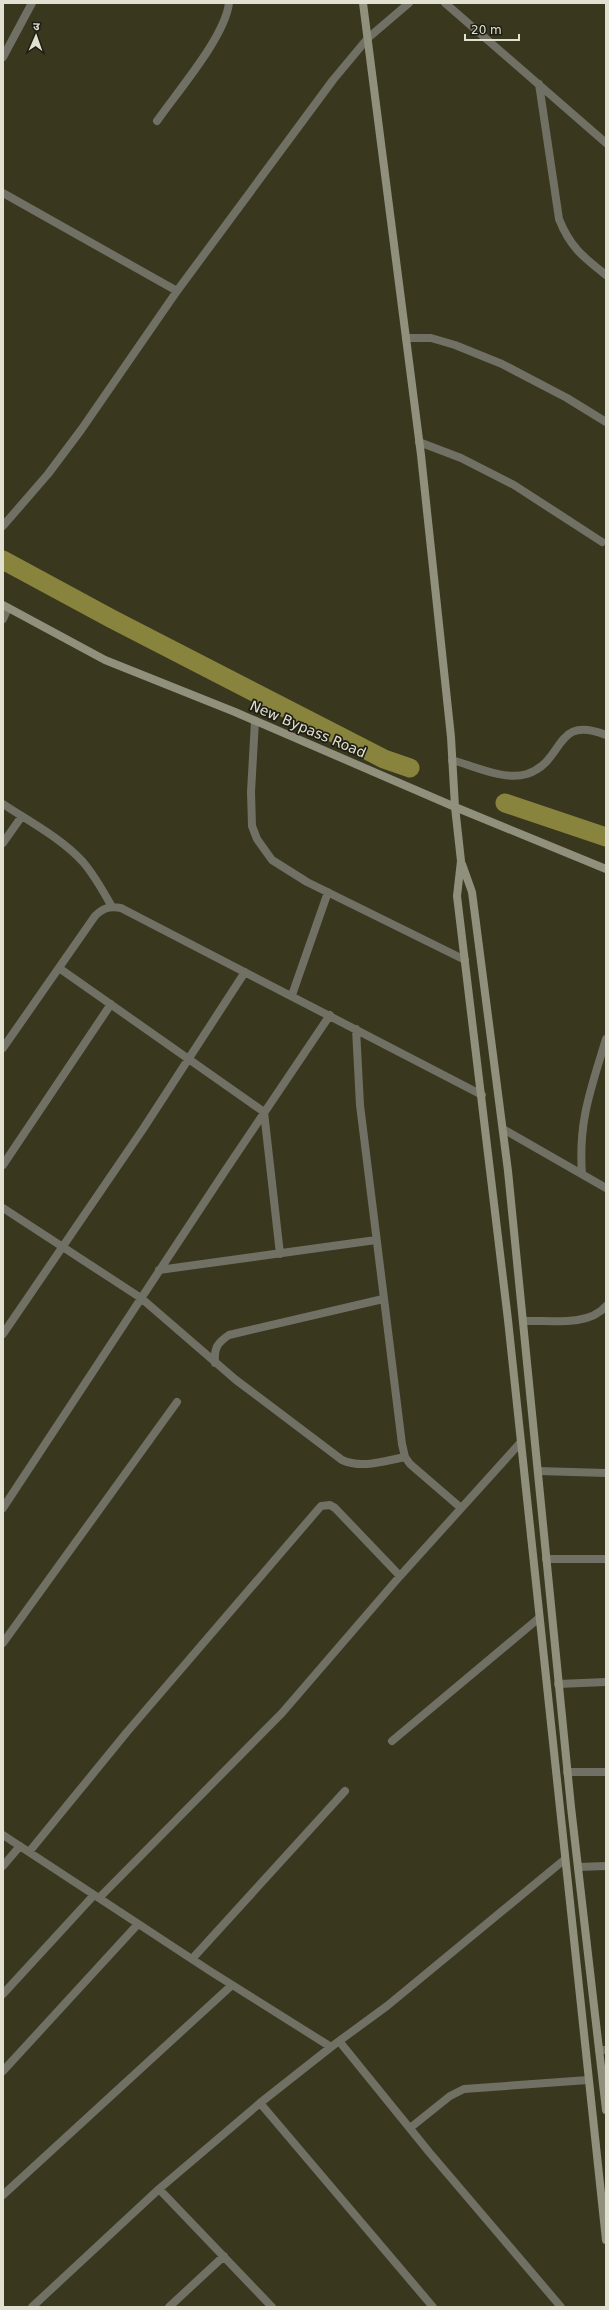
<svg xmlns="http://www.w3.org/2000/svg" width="609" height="2310" font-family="'DejaVu Sans','Noto Sans Devanagari',sans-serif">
<rect width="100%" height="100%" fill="#39371e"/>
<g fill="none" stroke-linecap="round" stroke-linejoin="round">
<path stroke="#89843d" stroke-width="19" d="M3,560L112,619L384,759L410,768
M505,803L606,837"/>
<path stroke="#707064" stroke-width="8" d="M392,1741L539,1618"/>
<path stroke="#707064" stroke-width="8" d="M445,3L606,143
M3,57L32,3
M539,84L559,219C570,247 583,257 606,275
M157,121C177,92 225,37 229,3
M3,193L177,291
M406,338H431L455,345L502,364L567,398L606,422
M419,442L461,458L514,485L602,542
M3,526L48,474L81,430L177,291L333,80L368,38L409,3
M3,619L8,608
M255,721L251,792L252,826L257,839L272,860L307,882L465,960
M452,760C474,766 504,781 527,774C566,761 553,714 606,735
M3,804C30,822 61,838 83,862C95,876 103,891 112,907
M3,843L22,816
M59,968L264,1112L280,1254
M292,995L328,892
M356,1029L360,1105L402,1444L405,1457L410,1464L461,1508
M3,1048L95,916C103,908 109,906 121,908L482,1095
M503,1129L606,1188
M3,1165L111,1004
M582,1174C578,1121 591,1089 606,1039
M3,1208L141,1298L236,1380L342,1460C362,1469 384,1461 405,1457
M159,1270L376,1240
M524,1321C549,1320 588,1327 606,1306
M3,1334L143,1129L245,972
M215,1363C214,1348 217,1343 229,1335L383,1299
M538,1471L606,1473
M3,1508L225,1171L330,1015
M546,1559H606
M3,1643L177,1402
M558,1684L606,1682
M567,1772H606
M3,1835L210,1971L331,2047
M29,1852L127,1732L321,1506L330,1505L335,1508L400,1576
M3,1866L20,1846
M578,1867L606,1866
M99,1898L282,1713L400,1576L521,1442
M192,1959L345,1791
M3,1994L94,1895
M339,2041L429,2152L561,2307
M599,2050H606
M3,2071L138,1924
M260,2103L433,2307
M410,2128L450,2096L464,2089L588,2080
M159,2189L272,2307
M3,2195L232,1985
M32,2307L159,2189L260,2103L331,2047L387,2006L564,1860
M169,2307L224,2256"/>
<path stroke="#91907d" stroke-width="8" d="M363,3L421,455L451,737L455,807L461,861L457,896L508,1320L606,2240
M3,605L105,660L235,712L455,807L606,869
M462,864L472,892L508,1171L571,1807L606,2110"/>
</g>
<g text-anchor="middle" stroke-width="3.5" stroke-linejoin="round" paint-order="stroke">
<g font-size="14" fill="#e1e0d1" stroke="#1e1e13">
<text transform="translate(308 729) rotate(23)" y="5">New Bypass Road</text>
</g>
</g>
<rect width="609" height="2310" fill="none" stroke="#e1e0d1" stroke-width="8"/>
<g transform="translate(36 36) rotate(2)" stroke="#1e1e13" stroke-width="3" paint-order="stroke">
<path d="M0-3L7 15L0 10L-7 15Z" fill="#e1e0d1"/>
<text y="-6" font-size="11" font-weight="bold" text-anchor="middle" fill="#e1e0d1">उ</text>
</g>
<path d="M465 34v6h54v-6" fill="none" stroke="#e1e0d1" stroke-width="2"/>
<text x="471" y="34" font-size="12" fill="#e1e0d1" stroke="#1e1e13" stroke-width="3" paint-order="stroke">20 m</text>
</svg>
